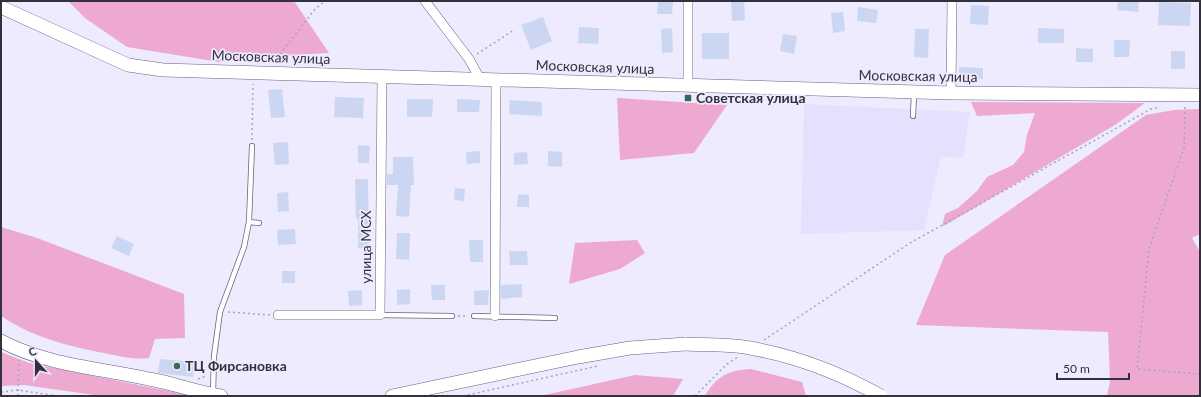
<svg xmlns="http://www.w3.org/2000/svg" width="1201" height="397" font-family="Lato,sans-serif">
<rect width="100%" height="100%" fill="#edebfd"/>
<path fill="#e4e0fd" d="M804,104L970,112L963,158L941,156L924,230L801,234Z"/>
<path fill="#eea9d0" d="M68,1H294L329,53L260,57L219,62L127,47L85,18Z
M617,98L727,105L694,153L620,160Z
M971,102L1145,103L1115,125L942,227L945,214L958,208L977,191L987,177L1013,165L1024,152L1027,135L1035,113L977,116Z
M1200,109V234L1192,238L1200,252V396H1107L1110,381L1108,332L916,325L945,255L1146,115L1174,110Z
M1,227L37,238L184,294L185,338L155,339L149,358C133,360 120,356 104,353C67,346 32,337 1,316Z
M637,240L645,253L620,269L569,284L575,243Z
M1,352L29,363L189,395L101,396L24,385L1,386Z
M751,369L802,382L806,396H705C716,376 729,370 751,369Z
M635,375L683,379L673,396H540Z"/>
<path fill="#cbd7f2" d="M658,1H673L672,14H657Z
M731,1H744L745,20L732,21Z
M1118,1H1139L1138,12L1117,10Z
M1159,2L1191,3L1190,26L1158,25Z
M971,5L989,6L988,25L970,24Z
M858,7L878,10L876,23L857,21Z
M843,12L845,31L833,33L831,13Z
M543,17L552,41L531,50L521,25Z
M579,27L599,28L598,44L578,43Z
M672,28L673,52L662,53L661,29Z
M1038,28L1064,29V43H1038Z
M915,29H929L928,58L914,57Z
M702,33H729V59H702Z
M783,34L797,36L794,54L780,51Z
M1114,40H1130L1129,57H1114Z
M1076,48L1093,49V62H1076Z
M1171,51H1185V69H1171Z
M959,67L983,68V79L959,78Z
M282,89L285,117L271,118L268,90Z
M335,97L364,98L363,118L334,117Z
M407,99H433L432,117H407Z
M457,99L480,100L479,112H457Z
M510,100L542,102V116L509,114Z
M288,142L289,164L275,165L273,143Z
M358,145L370,146L369,163H358Z
M480,151V163L467,164L466,152Z
M548,151L562,152V167L548,166Z
M527,152L528,164L514,165V153Z
M393,157H413L414,185H411L409,217L396,216L398,185H387V174H393Z
M355,179H368L369,249L358,248V219H356Z
M455,188L465,189L464,201L454,200Z
M288,192L289,211L278,212L277,193Z
M518,194L529,195V207H517Z
M295,229L296,244L278,245L277,230Z
M397,233H410L409,260L396,259Z
M117,236L134,244L129,256L111,248Z
M469,240H483V262H470Z
M509,251H527L528,265H510Z
M282,271H295V283H282Z
M522,284V297L501,299V285Z
M431,285H445V300H432Z
M410,289V304L397,305V290Z
M362,290V305L349,306L348,291Z
M489,290L488,305H474V291Z
M160,359L194,362L193,377L158,373Z"/>
<g fill="none" stroke-linecap="round" stroke-linejoin="round">
<g stroke="#66627b" stroke-width="6">
<path id="lane" d="M913,116L914,94
M249,222L259,223
M380,315L452,316
M474,316L555,318
M213,393L214,356L220,312L244,247L249,222L252,146"/>
</g>
<g stroke="#66627b" stroke-width="10">
<path id="street" d="M425,1L469,59L480,79
M688,1V86
M951,93L952,1
M278,315H380L382,77
M495,316L496,85L499,80"/>
</g>
<g stroke="#66627b" stroke-width="14">
<path id="secondary" d="M1,7L128,65L163,70L951,93L1200,95
M1,341C46,365 99,368 149,379C173,383 196,392 221,396
M392,396L578,357L630,348L686,344"/>
</g>
<path stroke="#a7a5b4" stroke-width="1.5" stroke-dasharray="2 3" stroke-linecap="butt" d="M477,54L514,30
M274,62L315,9L325,1
M1185,107L1184,148L1149,249L1137,369L1200,374
M252,140L253,84
M228,312L270,315
M458,316H466
M764,340L910,243L1151,109L1160,107
M198,379L206,376
M1,392L18,390L57,396
M18,396L19,360
M463,396L598,366
M695,396L727,364L738,357"/>
<use href="#lane" stroke="#fff" stroke-width="4.5"/>
<use href="#street" stroke="#fff" stroke-width="9"/>
<use href="#secondary" stroke="#fff" stroke-width="13"/>
<g stroke="#66627b" stroke-width="14" stroke-linecap="butt">
<path id="secondary-bridge" d="M686,344C707,345 729,344 750,348C796,356 840,373 881,396"/>
</g>
<use href="#secondary-bridge" stroke="#fff" stroke-width="13"/>
</g>
<g fill="#336a51" stroke="#edebfd" stroke-width="1.5">
<rect x="684" y="94" width="8" height="8" rx="2"/>
<circle cx="177" cy="366" r="4"/>
</g>
<g text-anchor="middle" stroke-width="3.5" stroke-linejoin="round" paint-order="stroke">
<g font-size="14" fill="#33313c" stroke="#edebfd">
<text transform="translate(271 57) rotate(2)" y="5">Московская улица</text>
<text transform="translate(595 67) rotate(2)" y="5">Московская улица</text>
<text transform="translate(918 76) rotate(1)" y="5">Московская улица</text>
<text transform="translate(366 247) rotate(-90)" y="5">улица МСХ</text>
</g>
<g font-size="14" font-weight="bold" fill="#33313c" stroke="#edebfd" text-anchor="start">
<text x="696" y="103">Советская улица</text>
<text x="185" y="371">ТЦ Фирсановка</text>
</g>
</g>
<rect width="1201" height="397" fill="none" stroke="#33313c" stroke-width="4"/>
<g transform="translate(36 361) rotate(339)" stroke="#edebfd" stroke-width="3" paint-order="stroke">
<path d="M0-3L7 15L0 10L-7 15Z" fill="#33313c"/>
<text y="-6" font-size="11" font-weight="bold" text-anchor="middle" fill="#33313c">С</text>
</g>
<path d="M1057 373v6h72v-6" fill="none" stroke="#33313c" stroke-width="2"/>
<text x="1063" y="373" font-size="12" fill="#33313c" stroke="#edebfd" stroke-width="3" paint-order="stroke">50 m</text>
</svg>
